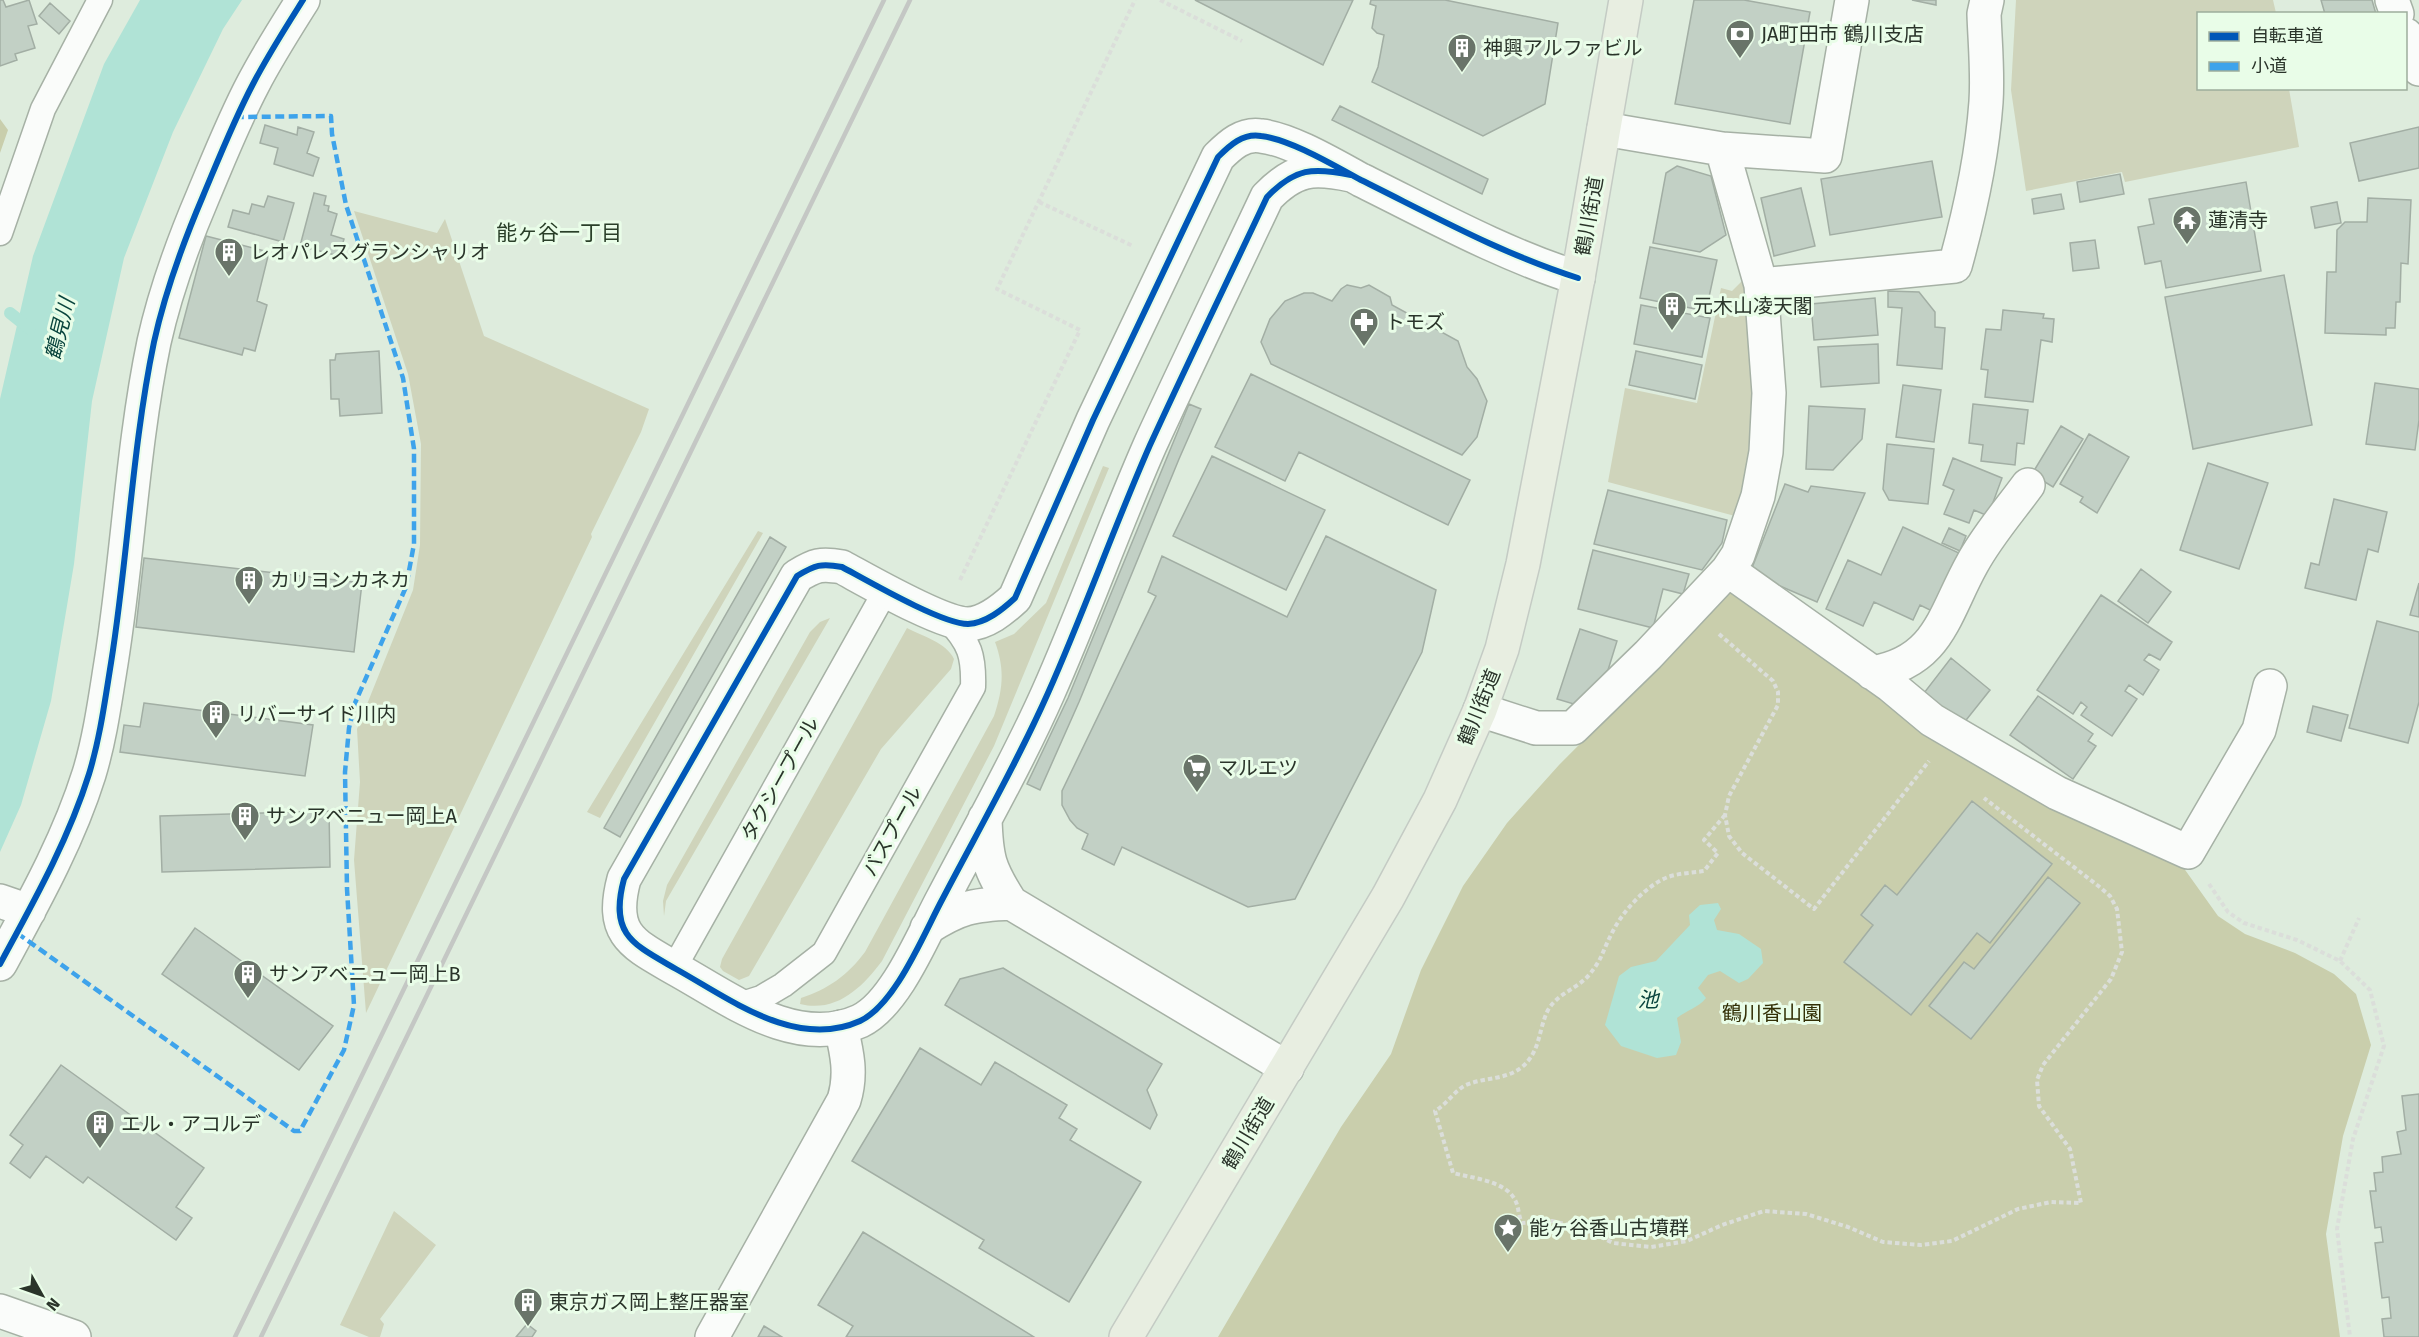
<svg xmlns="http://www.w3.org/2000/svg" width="2419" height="1337" font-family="'Fira Sans','Noto Sans JP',sans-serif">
<rect width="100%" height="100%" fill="#deecdd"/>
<path fill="#cfd4bb" d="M2016,0H2273L2276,13L2198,14V88L2289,89L2299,147L2125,182L2122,172L2026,191L2011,90Z
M354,211L437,233L445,219L484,336L649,409L641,432L591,534L592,537L366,1013L354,860L360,782L357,729L413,590L420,545L421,444L408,374Z
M1743,280L1746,294C1751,371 1761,441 1735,516L1608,482L1625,388L1697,403L1721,288L1732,291Z
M1103,466L1109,468L994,746L882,961C862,988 836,1013 800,1004L801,998C828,989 847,976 865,952L994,716C1003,689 1005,669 995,642L1014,634L1046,603Z
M758,531L763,533L600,818L587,812Z
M830,618L666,901L664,916L663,901L667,885L810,632L820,622Z
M907,628C922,636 947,643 954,659L951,669L881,749L749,976L739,980L723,971L720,967L722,959Z
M394,1211L436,1245L380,1319L384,1324L380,1337H369L340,1325Z"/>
<path fill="#c9ceac" d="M0,119L8,130L0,153Z
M1734,589L2183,867L2218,916L2245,934L2295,953L2334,974L2356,994L2371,1045L2343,1136L2326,1234L2340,1337H1218L1341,1127L1391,1054L1421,970L1463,886L1507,823L1559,765Z"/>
<path fill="#b0e3d6" d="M140,0H242L223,29L173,132L124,258L92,401L74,564L51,701L21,805L0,852V399L33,256L104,64Z
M1718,903L1721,909L1714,920L1717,930L1739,934L1761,949L1763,963L1748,979L1739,983L1720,971L1708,975L1698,988L1706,998C1698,1008 1687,1010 1677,1018L1681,1042L1676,1055L1657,1058L1621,1046L1605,1025L1619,976L1631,967L1656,961L1690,925L1689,915L1700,905Z"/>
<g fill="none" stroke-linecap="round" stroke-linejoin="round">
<path stroke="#b0e3d6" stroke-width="12" d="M10,313L30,329"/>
</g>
<path fill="#c2d0c5" stroke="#a2aea4" stroke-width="1.5" d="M0,0H3L6,7L29,0L37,24L28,26L35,48L15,54L17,60L0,66Z
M1195,0H1353L1323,65Z
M1371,0H1445L1558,23L1545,104L1483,136L1372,82L1378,67L1384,35L1377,33L1372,28L1376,6L1370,4Z
M1694,0H1744L1810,12L1790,124L1675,104Z
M1912,0H1936V5Z
M2321,0H2372L2376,14H2325Z
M50,3L70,21L59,34L39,16Z
M1340,106L1488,179L1482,194L1332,120Z
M265,125L297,135L298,127L314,132L307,153L319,158L313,176L274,164L278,148L260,143Z
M2419,127V168L2359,181L2350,143Z
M1932,161L1942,217L1830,235L1821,179Z
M1677,166L1711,176L1726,235L1700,252L1653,243L1666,173Z
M2120,174L2124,194L2080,202L2077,182Z
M2246,182L2261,271L2166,288L2161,261L2145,264L2138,227L2154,224L2149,199Z
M1801,188L1815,246L1774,256L1761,198Z
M314,193L326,196L324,205L329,206L328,211L337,214L331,235L344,239L339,256L300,246Z
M2061,194L2064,209L2034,214L2032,199Z
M268,196L294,203L283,242L228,227L233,210L249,214L252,204L264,207Z
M2368,198L2411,200L2408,264L2401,263L2400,302H2396L2395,328H2386V335L2325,333L2327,272H2336L2337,230L2345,222H2367Z
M2337,202L2341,223L2315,228L2311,207Z
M206,236L269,252L257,301L267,305L255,351L244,348L242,355L179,338Z
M2095,240L2099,268L2073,271L2070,243Z
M1650,247L1717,260L1706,311L1640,298Z
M2284,275L2312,425L2193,449L2165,297Z
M1347,285L1361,288L1369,285L1390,297L1392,305L1458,341L1467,367L1477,379L1487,401L1477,437L1462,455L1271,364L1261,342L1270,319L1285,301L1304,293H1313L1332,301L1341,289Z
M1888,291L1919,292L1935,312V327L1945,328L1942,369L1897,365L1902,308L1888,307Z
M1875,298L1878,335L1814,340L1811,304Z
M1641,305L1710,318L1702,357L1634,344Z
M2003,310L2044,314L2043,318L2054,319L2052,342L2041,340L2033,402L1985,397L1988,370L1981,369L1986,329L2001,330Z
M1878,344L1879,383L1821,387L1818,347Z
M379,351L382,413L340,416L339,399H331L330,360H335L336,354Z
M1636,351L1702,365L1695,399L1629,385Z
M1251,374L1470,480L1448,525L1299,452L1285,481L1215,447Z
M2375,383L2419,389V420L2415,450L2366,444Z
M1903,385L1941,390L1934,442L1896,437Z
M1189,404L1201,409L1179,459L1079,702L1040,790L1027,784L1068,698Z
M1973,404L2028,410L2024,444L2017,443L2015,465L1981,461L1983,445L1969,443Z
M1809,406L1865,409L1862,439L1833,470L1806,469Z
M2061,426L2083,439L2053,487L2032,474Z
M2089,434L2129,457L2097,513L2080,502L2083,497L2060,484Z
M1887,444L1934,449L1928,504L1889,500L1883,489Z
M1212,456L1325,510L1286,590L1173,536Z
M1953,458L2002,478L1988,516L1974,510L1969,523L1944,514L1954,490L1943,485Z
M2208,463L2268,483L2239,569L2180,550Z
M1785,484L1808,492L1811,486L1865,493L1817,602L1750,573Z
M1608,490L1727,520L1722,543L1702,570L1594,544Z
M2334,499L2387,512L2378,552L2368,549L2356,600L2305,588L2311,563L2319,565Z
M1903,527L1959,553L1932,611L1920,605L1913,620L1874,602L1863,626L1826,609L1848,560L1881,575Z
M1949,528L1966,536L1960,551L1942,543Z
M1326,536L1436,590L1422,652L1295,899L1248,907L1122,847L1114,865L1082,849L1088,834L1077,828L1070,820L1062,805V791L1156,596L1148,592L1162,556L1287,617Z
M770,537L786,547L620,837L604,828Z
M1593,550L1689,574L1683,594L1663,589L1653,628L1578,609Z
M144,558L362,583L354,652L136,627Z
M2141,569L2171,592L2148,623L2118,601Z
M2419,583V617L2410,615Z
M2101,595L2172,642L2160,660L2149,654L2144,660L2159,670L2143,695L2129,685L2125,691L2137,699L2112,736L2081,715L2087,707L2081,702L2073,714L2037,690Z
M2377,621L2419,632V702L2408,743L2349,728Z
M1580,629L1617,641L1608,670L1577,705L1557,699Z
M1951,658L1990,690L1963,724L1924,693Z
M2038,696L2093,734L2088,741L2096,746L2073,779L2010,735Z
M144,703L313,725L305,776L120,752L124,725L140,727Z
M2313,706L2348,715L2341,741L2307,732Z
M1972,801L2052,864L1990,943L1977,933L1911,1015L1844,962L1873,925L1861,915L1885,885L1897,895Z
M329,811L330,867L162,872L160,816Z
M2048,877L2080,903L1971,1039L1929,1006L1964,962L1974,969Z
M195,928L333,1026L299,1070L162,974Z
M1003,968L1162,1064L1147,1090L1157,1115L1150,1129L945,1005L960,979Z
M920,1048L981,1085L995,1062L1067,1105L1059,1118L1077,1129L1070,1140L1141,1182L1069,1302L979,1248L984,1240L852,1161Z
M61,1065L204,1168L176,1207L192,1218L176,1240L88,1177L83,1183L46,1156L30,1178L10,1163L23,1145L10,1135Z
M2419,1094V1337H2384L2382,1319L2391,1318L2389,1297L2382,1298L2375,1243L2383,1242L2381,1227L2375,1228L2370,1191H2376L2374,1173L2383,1172L2382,1157L2401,1154L2397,1132L2406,1130L2402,1096Z
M863,1232L1034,1337H846L853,1326L818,1305Z
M527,1324L536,1331L532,1337H516Z
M764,1326L782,1337H758Z"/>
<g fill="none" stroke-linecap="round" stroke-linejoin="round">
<g stroke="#a6b1a5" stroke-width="27">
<path id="lane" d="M0,233L43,109L100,0
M674,968L886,590
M739,1005L761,998L783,985L824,953L973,687C974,656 970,643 948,620"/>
</g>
<g stroke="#a6b1a5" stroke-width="36">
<path id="street" d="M2392,0L2397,14
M2406,35L2419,69
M1604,129L1722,149L1825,156L1852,0
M1761,285L1955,266C1970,212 1982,158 1986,102C1988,73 1985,43 1984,14L1987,0
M1728,570L1890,685L1932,720L2057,793L2188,852L2259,730L2270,686
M1872,673C1939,662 1944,614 1972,564C1987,536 2009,511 2028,485
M1480,710L1536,728H1573L1648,655L1728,570L1738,555L1758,496L1766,452L1769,393L1761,285L1722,149
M0,901L29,911
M0,964C33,903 68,841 89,774C100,738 105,700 111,663C128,557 132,448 154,342C165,292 183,243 203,196C219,158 234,120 253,84C268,55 286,27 303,0
M712,1337L844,1100C852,1074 847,1053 841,1027"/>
</g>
<g stroke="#a6b1a5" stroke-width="36">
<path id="secondary" d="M1351,175C1313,167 1295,168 1267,197C1228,280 1188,362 1150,445C1114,527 1084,612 1048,693C1017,763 978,831 943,898C924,933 896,1004 860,1021C796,1050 730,999 676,969C633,944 609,935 624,879L797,576C815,565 821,563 842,567C868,581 942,624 968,624C986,623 1002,610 1015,598L1093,420L1218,157C1230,145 1243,133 1261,136C1290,139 1335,166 1361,180C1432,215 1502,254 1578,278
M985,818C986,858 989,869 1011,903L1287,1068
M927,928C960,907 972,905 1011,903
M0,1311L74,1337"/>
</g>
<g stroke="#c4cbc4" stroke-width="36">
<path id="primary" d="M1126,1337L1388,897L1440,800L1480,710L1502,649L1523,564L1578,278L1626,0"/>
</g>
<path stroke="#dbdeda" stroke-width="4" stroke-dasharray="4.5 3" stroke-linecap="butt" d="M1160,0L1242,41
M1039,202L1133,246
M960,580L1080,330L997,289L1135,0
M1719,634L1773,681L1778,692V705L1729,796L1725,815L1729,836L1742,853L1814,909L1929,761
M1725,815L1704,840L1718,853L1704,871C1692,873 1679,873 1668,877C1645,886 1621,913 1611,935C1602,952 1603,958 1589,975C1577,989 1558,993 1548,1010C1538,1030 1541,1051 1522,1067C1506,1080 1485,1077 1466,1085C1454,1091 1448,1103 1435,1111L1453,1173C1472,1178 1506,1181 1515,1200C1519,1207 1518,1215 1522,1223L1552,1221L1585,1229L1613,1243L1651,1247L1687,1241L1722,1225L1764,1211L1806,1214L1848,1227L1883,1242L1921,1245L1952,1241L2018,1209L2051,1202L2081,1203L2070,1149L2039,1106L2037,1080L2043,1065L2111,979L2122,952L2117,909L2110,896L2101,888L1984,798
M2209,884L2228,912L2244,923L2297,940L2340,961L2370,990L2384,1046L2353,1139L2337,1229L2350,1337
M2340,961L2359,918"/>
<use href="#lane" stroke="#fafcfa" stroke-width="24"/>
<use href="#street" stroke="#fafcfa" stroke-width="33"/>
<use href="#secondary" stroke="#fafcfa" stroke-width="33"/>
<use href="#primary" stroke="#e8eee1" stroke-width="33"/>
<path stroke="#c4c7c4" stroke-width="4.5" d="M235,1337L884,0
M261,1337L910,0"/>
<path stroke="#3ea3eb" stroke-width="4.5" stroke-dasharray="9 4.5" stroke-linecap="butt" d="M17,933L294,1131H300L344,1050L354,1005L347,889L345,772L349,728L355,703L406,587L414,544V449L403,378L346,205L332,134L331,116L237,117"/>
<g stroke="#e9fde8" stroke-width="10">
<path id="cycleway" d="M1351,175C1313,167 1295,168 1267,197C1228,280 1188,362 1150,445C1114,527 1084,612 1048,693C1017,763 978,831 943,898C924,933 896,1004 860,1021C796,1050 730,999 676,969C633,944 609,935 624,879L797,576C815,565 821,563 842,567C868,581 942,624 968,624C986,623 1002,610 1015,598L1093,420L1218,157C1230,145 1243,133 1261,136C1290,139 1335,166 1361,180C1432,215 1502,254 1578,278
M0,964C33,903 68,841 89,774C100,738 105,700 111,663C128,557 132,448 154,342C165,292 183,243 203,196C219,158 234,120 253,84C268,55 286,27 303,0"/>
</g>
<use href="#cycleway" stroke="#0057b8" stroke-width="6"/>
</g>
<defs>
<g id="bank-pin" transform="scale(1.5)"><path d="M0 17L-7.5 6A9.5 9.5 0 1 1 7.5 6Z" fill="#697469" stroke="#e9fde8"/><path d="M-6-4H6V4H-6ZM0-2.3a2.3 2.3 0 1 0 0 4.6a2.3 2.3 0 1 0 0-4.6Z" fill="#fff"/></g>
<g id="building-pin" transform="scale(1.5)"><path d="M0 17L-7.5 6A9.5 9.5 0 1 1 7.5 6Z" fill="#697469" stroke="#e9fde8"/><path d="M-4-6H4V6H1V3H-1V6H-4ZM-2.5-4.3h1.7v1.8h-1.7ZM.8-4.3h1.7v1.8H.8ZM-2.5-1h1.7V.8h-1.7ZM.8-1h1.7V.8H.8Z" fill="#fff"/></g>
<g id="temple-pin" transform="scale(1.5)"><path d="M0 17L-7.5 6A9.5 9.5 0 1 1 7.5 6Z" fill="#697469" stroke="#e9fde8"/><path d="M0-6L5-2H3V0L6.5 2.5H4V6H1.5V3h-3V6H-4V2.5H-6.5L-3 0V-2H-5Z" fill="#fff"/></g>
<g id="pharmacy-pin" transform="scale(1.5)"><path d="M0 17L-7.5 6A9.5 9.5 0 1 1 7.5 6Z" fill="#697469" stroke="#e9fde8"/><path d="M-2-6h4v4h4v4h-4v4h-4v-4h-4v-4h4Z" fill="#fff"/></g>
<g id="supermarket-pin" transform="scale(1.5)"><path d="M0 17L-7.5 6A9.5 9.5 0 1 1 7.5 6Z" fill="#697469" stroke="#e9fde8"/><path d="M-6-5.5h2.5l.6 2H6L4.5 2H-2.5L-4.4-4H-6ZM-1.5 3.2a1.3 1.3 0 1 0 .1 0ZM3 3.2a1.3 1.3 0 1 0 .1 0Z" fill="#fff"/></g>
<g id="sight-pin" transform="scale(1.5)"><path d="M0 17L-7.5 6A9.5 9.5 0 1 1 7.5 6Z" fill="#697469" stroke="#e9fde8"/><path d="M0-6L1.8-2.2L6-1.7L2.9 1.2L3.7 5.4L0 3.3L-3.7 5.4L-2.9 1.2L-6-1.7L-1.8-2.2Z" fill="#fff"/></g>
</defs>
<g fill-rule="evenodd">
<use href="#bank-pin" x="1740" y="34"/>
<use href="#building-pin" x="1462" y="48"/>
<use href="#temple-pin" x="2187" y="220"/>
<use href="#building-pin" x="229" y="252"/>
<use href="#building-pin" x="1672" y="306"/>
<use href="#pharmacy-pin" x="1364" y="322"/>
<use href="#building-pin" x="249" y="580"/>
<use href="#building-pin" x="216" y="714"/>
<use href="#supermarket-pin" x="1197" y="768"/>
<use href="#building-pin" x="245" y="816"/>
<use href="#building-pin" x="248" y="974"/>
<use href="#building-pin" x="100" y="1124"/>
<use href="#sight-pin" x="1508" y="1228"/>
<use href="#building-pin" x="528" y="1302"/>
</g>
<g text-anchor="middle" stroke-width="6" stroke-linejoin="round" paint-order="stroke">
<g font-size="20" fill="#2a342a" stroke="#e9fde8" text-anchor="start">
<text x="1761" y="41">JA町田市 鶴川支店</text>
<text x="1483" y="55">神興アルファビル</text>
<text x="2208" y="227">蓮清寺</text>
<text x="250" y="259">レオパレスグランシャリオ</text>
<text x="1693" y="313">元木山凌天閣</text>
<text x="1385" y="329">トモズ</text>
<text x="270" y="587">カリヨンカネカ</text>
<text x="237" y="721">リバーサイド川内</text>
<text x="1218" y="775">マルエツ</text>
<text x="266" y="823">サンアベニュー岡上A</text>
<text x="269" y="981">サンアベニュー岡上B</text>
<text x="121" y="1131">エル・アコルデ</text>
<text x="1529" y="1235">能ヶ谷香山古墳群</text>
<text x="549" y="1309">東京ガス岡上整圧器室</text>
</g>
<g font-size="20" fill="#2a342a" stroke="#e9fde8">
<text transform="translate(1589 216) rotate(-80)" y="7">鶴川街道</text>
<text transform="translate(1479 707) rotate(-68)" y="7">鶴川街道</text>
<text transform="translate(780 779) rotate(-61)" y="7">タクシープール</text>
<text transform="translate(892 831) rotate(-61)" y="7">バスプール</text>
<text transform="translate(1248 1133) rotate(-59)" y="7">鶴川街道</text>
</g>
<g font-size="20" fill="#322f05" stroke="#e9fde8">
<text x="1772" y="1020">鶴川香山園</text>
</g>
<g font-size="21" fill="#2a3f29" stroke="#e9fde8">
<text x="559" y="240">能ヶ谷一丁目</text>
</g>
<g font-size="21" font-style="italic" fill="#0a453e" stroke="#e9fde8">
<text transform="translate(60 329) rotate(-76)" y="7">鶴見川</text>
<text x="1648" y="1007">池</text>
</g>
</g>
<rect x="2197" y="12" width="210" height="78" fill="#e9fde8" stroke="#9dad9c" stroke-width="1.5"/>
<rect x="2209" y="32" width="30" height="9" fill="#0057b8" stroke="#9dad9c" stroke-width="1.5"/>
<text x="2251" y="42" font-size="18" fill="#2a342a">自転車道</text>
<rect x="2209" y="62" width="30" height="9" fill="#3ea3eb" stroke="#9dad9c" stroke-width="1.5"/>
<text x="2251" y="72" font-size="18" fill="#2a342a">小道</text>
<g transform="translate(42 1295) rotate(130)" stroke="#e9fde8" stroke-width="4.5" paint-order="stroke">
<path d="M0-4.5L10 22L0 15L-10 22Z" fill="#2a342a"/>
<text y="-9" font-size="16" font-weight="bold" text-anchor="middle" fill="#2a342a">N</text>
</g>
</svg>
